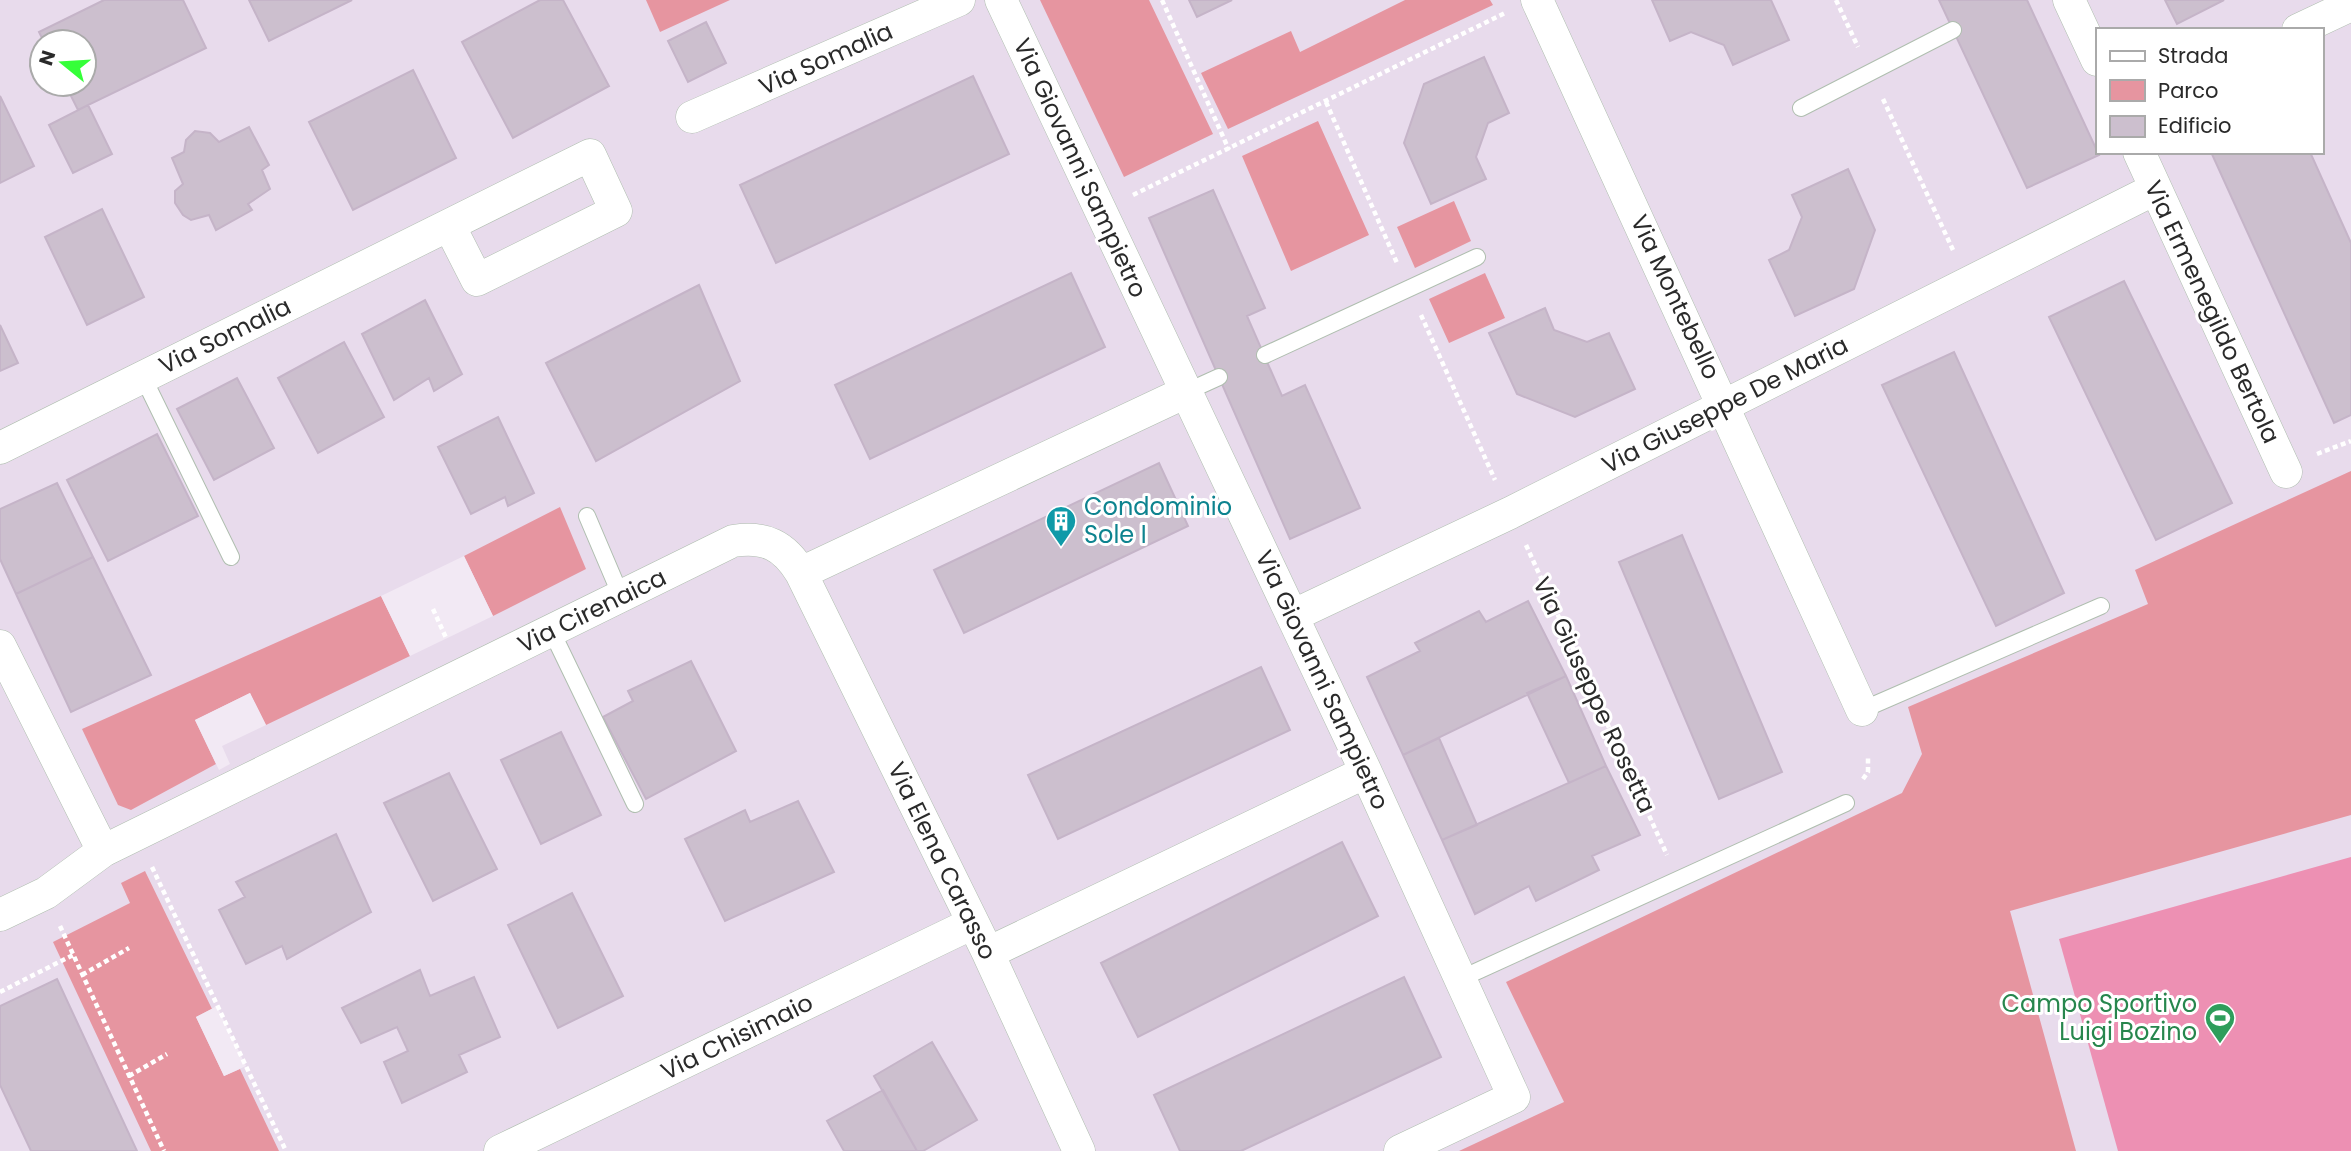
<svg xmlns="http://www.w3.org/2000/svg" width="2351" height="1151" font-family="Poppins,sans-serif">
<rect width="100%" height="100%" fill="#e8dbec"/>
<path fill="#e695a0" d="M646,0H730L660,32Z
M1040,0H1149L1213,134L1124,177Z
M1405,0H1490L1493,5L1228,129L1201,73L1291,31L1300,52Z
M1318,121L1369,235L1291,271L1242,156Z
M1454,201L1471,241L1415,268L1397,227Z
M1485,273L1505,318L1449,343L1429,299Z
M2351,471V815L2010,911L2076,1151H1459L1564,1102L1506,982L1902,793L1922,754L1908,707L2148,604L2135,570Z
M560,507L586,569L493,616L464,556Z
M381,596L410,656L266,725L250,693L195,720L216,764L131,810L118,805L82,729Z
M145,871L212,1009L196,1017L224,1076L240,1069L279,1151H151L53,942L130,903L121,883Z"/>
<path fill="#ed90b3" d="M2351,857V1151H2118L2059,939Z"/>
<path fill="#f2e9f4" d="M464,556L493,616L410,656L381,596Z
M250,693L266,725L222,746L230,764L219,770L195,720Z
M217,1006L246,1066L224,1076L196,1017Z"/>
<path fill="#ccbfce" stroke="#c5b4c8" stroke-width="2" d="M104,0H183L206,48L78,110L65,84H84V42H44L39,32Z
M249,0H352L269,41Z
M540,0H563L609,86L513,138L462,42Z
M1189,0H1232L1197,17Z
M1652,0H1771L1789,40L1733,65L1724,45L1691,32L1670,41Z
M1939,0H2027L2099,155L2027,188Z
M2165,0H2224L2177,24Z
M706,22L726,63L688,82L668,41Z
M1484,57L1509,113L1488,123L1476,157L1486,179L1431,204L1404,143L1424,84Z
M413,70L456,158L353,210L309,122Z
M973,76L1009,154L776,263L740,185Z
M0,96L34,166L0,183Z
M88,105L112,154L73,173L49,125Z
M249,127L269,165L262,170L270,189L248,204L252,210L216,230L209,215L191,220L183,215L175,203V191L183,184L172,158L184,152L186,140L195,131L210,133L219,142Z
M2211,152H2310L2351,243V415L2334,423Z
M1848,169L1875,230L1854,289L1795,316L1769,260L1789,250L1802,217L1792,195Z
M1213,190L1265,308L1247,316L1282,396L1305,385L1360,508L1290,539L1149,218Z
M102,209L144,297L87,325L45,237Z
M1071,273L1105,347L870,459L835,385Z
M2124,281L2232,503L2156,540L2049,317Z
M699,285L740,381L596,461L546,363Z
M425,300L462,374L434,391L429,378L394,400L362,334Z
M1545,308L1554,330L1587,342L1609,333L1635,389L1575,417L1517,394L1489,333Z
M0,325L18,363L0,371Z
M344,342L384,417L318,453L278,378Z
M1954,352L2064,593L1996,626L1882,385Z
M237,378L274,448L214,480L177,409Z
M498,417L534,493L508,506L505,497L471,514L438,447Z
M157,434L198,516L108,561L67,480Z
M1159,463L1188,526L964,633L934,570Z
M57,483L93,557L16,594L0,559V509Z
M1682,535L1782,772L1719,799L1619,562Z
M93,557L151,675L71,712L16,594Z
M1528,601L1566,676L1403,755L1367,677L1420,651L1415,643L1479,611L1486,622Z
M691,661L736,751L646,799L603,717L633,701L628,691Z
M1261,667L1290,730L1058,839L1028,775Z
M1566,676L1606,766L1569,783L1527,693Z
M561,732L601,815L541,844L501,760Z
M1439,738L1477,825L1442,840L1403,755Z
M1606,766L1640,835L1592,856L1599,870L1536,901L1529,886L1475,914L1442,840Z
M449,773L497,869L433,901L384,803Z
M798,801L834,872L725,921L685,839L745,810L750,822Z
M336,834L371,912L287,959L282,946L246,964L219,910L245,897L236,882Z
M1342,842L1378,916L1138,1037L1101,963Z
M572,893L623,996L558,1028L508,925Z
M420,970L430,996L474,977L500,1037L459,1055L467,1072L402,1103L384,1062L408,1051L397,1027L361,1043L342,1008Z
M1404,977L1441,1057L1241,1151H1180L1154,1095Z
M57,979L137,1151H31L0,1085V1006Z
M932,1042L977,1120L923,1151H917L874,1076Z
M883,1090L917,1151H844L827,1121Z"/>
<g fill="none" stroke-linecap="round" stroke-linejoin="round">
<g stroke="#afbeaf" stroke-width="18">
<path id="service" d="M1801,108L1953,30
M1265,355L1477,257
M143,377L231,557
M1186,392L1219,377
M587,516L621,596
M551,630L635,804
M1862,710L2101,606
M1460,979L1846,803"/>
</g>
<g stroke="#afbeaf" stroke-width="33">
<path id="minor" d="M1001,0L1366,772L1514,1097L1400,1151
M1537,0L1862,710
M2069,0L2097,60
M2298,30L2351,5
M692,117L959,0
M2139,152L2286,472
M0,448L590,155L616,211L477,280L449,225
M801,573L1186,392
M1292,616L1510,513L2155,189
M0,646L103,851
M0,915L46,893L103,851L733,541C765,536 784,545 801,573L988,953L1079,1151
M988,953L1366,772
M500,1151L973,923"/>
</g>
<path stroke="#fff" stroke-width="4.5" stroke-dasharray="5 3.5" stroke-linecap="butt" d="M1162,0L1229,150
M1836,0L1858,47
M1883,99L1953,250
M1326,102L1397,263
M1133,195L1505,13
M1421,315L1495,480
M2317,454L2351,441
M1526,545L1667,855
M433,609L447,640
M1863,779L1868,772V757
M152,867L286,1151
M60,926L164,1151
M82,975L129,948
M0,992L73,955
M129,1076L167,1054"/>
<use href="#service" stroke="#fff" stroke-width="16"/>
<use href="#minor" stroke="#fff" stroke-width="32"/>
</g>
<defs>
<g id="building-pin" transform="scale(1.575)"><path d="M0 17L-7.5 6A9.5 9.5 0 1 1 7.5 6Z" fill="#0f9aa8" stroke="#fff"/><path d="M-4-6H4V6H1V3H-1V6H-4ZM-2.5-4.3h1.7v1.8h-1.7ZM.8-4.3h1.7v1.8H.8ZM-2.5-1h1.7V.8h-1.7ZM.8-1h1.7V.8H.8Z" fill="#fff"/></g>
<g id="stadium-pin" transform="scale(1.575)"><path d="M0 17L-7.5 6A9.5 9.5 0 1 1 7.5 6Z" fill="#2e9e5b" stroke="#fff"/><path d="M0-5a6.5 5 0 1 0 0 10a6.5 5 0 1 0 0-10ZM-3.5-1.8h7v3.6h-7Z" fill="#fff"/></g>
</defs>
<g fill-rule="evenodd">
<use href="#building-pin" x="1061" y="521"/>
<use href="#stadium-pin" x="2220" y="1018"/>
</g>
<g text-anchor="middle" stroke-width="6" stroke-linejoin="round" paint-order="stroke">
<g font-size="24" fill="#2a2a2a" stroke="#fff">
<text transform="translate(826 59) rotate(-24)" y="8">Via Somalia</text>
<text transform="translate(1080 168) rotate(65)" y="8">Via Giovanni Sampietro</text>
<text transform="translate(1675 297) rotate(65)" y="8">Via Montebello</text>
<text transform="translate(2212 312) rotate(65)" y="8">Via Ermenegildo Bertola</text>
<text transform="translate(225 336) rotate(-26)" y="8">Via Somalia</text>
<text transform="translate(1725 405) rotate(-27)" y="8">Via Giuseppe De Maria</text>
<text transform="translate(592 611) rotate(-26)" y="8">Via Cirenaica</text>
<text transform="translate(1322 680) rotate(65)" y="8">Via Giovanni Sampietro</text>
<text transform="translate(1594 695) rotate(65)" y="8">Via Giuseppe Rosetta</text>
<text transform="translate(942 861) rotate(64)" y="8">Via Elena Carasso</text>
<text transform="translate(737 1037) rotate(-26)" y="8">Via Chisimaio</text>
</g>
<g font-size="24" fill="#0d838f" stroke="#fff" text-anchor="start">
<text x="1084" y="515">Condominio<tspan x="1084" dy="28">Sole I</tspan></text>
</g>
<g font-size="24" fill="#27864d" stroke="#fff" text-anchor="end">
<text x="2197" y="1012">Campo Sportivo<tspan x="2197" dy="28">Luigi Bozino</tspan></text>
</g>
</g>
<rect x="2096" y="28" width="228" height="126" fill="#ffffff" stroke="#aaaaaa" stroke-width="2"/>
<rect x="2110" y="51" width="35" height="10" fill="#ffffff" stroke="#aaaaaa" stroke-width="2"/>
<text x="2158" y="63" font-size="21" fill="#2a2a2a">Strada</text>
<rect x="2110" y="80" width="35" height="21" fill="#e695a0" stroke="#aaaaaa" stroke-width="2"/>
<text x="2158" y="98" font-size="21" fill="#2a2a2a">Parco</text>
<rect x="2110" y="116" width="35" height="21" fill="#ccbfce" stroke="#aaaaaa" stroke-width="2"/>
<text x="2158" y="133" font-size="21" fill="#2a2a2a">Edificio</text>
<g transform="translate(63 63) rotate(288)"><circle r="33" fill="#ffffff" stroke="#aaaaaa" stroke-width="2"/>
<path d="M0-5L12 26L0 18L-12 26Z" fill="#35ff39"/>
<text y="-10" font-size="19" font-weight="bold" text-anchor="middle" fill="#2a2a2a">N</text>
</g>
</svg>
